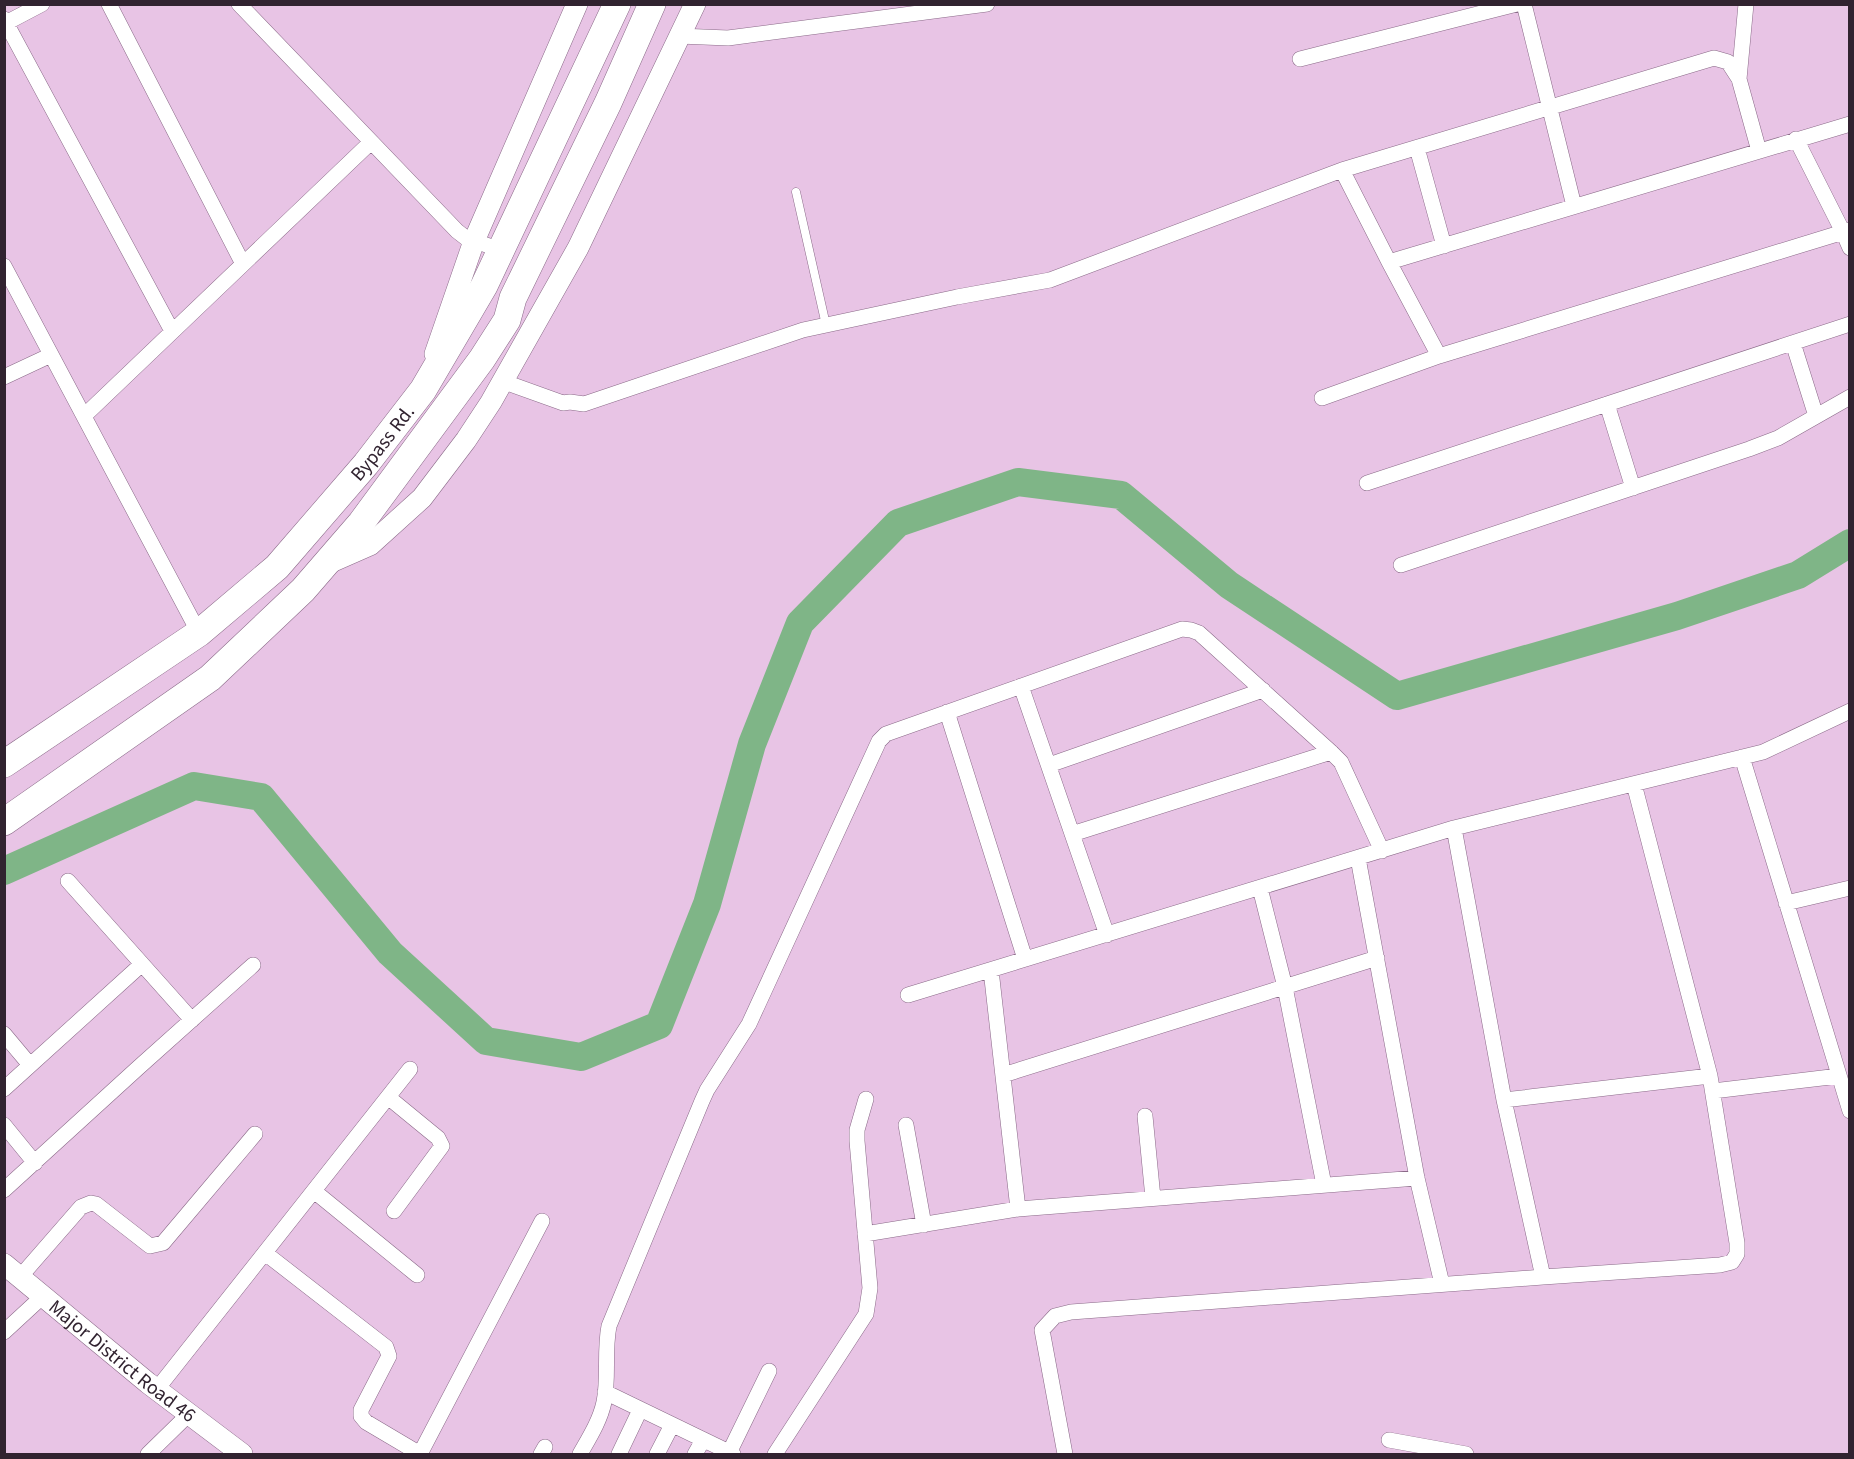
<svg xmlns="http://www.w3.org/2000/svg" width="1854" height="1459" font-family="'Source Sans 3',sans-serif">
<rect width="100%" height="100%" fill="#e8c4e5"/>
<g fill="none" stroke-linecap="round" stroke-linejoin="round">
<path stroke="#7fb587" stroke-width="28" d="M4,871L194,786L261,797L390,953L486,1041L581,1057L659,1025L707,904L752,744L800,623L898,523L1018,482L1121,495L1229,585L1397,696L1677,616L1798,575L1850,543"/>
<g stroke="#8a6a88" stroke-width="9">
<path id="lane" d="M796,192L826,325"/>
</g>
<g stroke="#8a6a88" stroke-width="16">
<path id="street" d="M109,4L243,264
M239,4L457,231L466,238L501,250
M1524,4L1574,206
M4,19L172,331
M4,24L42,4
M679,36L728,38L987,4
M1300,59L1517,4
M1739,79L1746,4
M1796,139L1843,232L1850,248
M1417,148L1444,246
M1342,170L1389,262L1439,356
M1389,262L1850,124
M4,266L199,633
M1793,343L1816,416
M4,377L51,355
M502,381L563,403L570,402L584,404L803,330L957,297L1050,280L1342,170L1714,58L1728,62L1739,79L1759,151
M1322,398L1439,356L1850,230
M1607,404L1633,488
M84,416L371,142
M1367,483L1850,324
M1401,565L1749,449L1778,438L1850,397
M1021,686L1107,935
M947,712L1025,959
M1742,757L1850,1111
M1049,765L1263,690
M1072,834L1331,752
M1358,858L1417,1178L1442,1284
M68,881L192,1020
M1260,888L1285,987L1324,1185
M1786,903L1850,888
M991,970L1018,1209
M908,995L1454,828
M4,1034L30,1065
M1003,1075L1377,958
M4,1089L142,964
M1713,1091L1839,1076
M388,1097L438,1138L442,1146L394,1211
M1504,1100L1710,1076
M1145,1116L1153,1198
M4,1125L35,1163
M906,1125L924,1225
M4,1190L139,1067L253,965
M314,1191L417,1275
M865,1234L1018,1209L1417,1178
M265,1253L386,1347L389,1356L361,1410V1416L366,1422L420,1454
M20,1277L81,1207L91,1203L96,1204L150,1246L163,1243L255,1134
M1543,1277L1720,1265L1732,1262L1737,1254V1243L1710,1076L1634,784
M4,1332L43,1296
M157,1389L410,1069
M605,1392L733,1454
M1389,1440L1466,1454
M729,1453L769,1371
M148,1454L189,1414
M420,1454L542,1221
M541,1454L545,1447
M580,1454C589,1438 600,1421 604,1402C609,1378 604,1351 609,1326L702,1101L707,1090L749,1024L879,741L886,734L1182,629L1191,630L1199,633L1331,752L1341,762L1382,851
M619,1454L640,1410
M657,1454L672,1425
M695,1454L703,1440
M775,1454L866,1314L870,1288L857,1141V1130L866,1099
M1065,1454L1042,1330L1055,1316L1071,1312L1543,1277L1504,1100L1454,828L1763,752L1850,711"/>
</g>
<g stroke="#8a6a88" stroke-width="22">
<g id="secondary">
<path d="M435,354L474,241L577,4"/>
<path d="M329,563L370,545L422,498L466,440L491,402L578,248L695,4"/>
<path id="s1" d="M4,1264L148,1383L242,1454"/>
</g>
</g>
<g stroke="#8a6a88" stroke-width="28">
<g id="highway">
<path id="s2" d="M4,764L199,633L277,567L366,464L423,390L484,286L617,4"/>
<path d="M4,822L210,678L303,590L361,523L482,359L507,320L513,298L608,103L652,4"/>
</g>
</g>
<use href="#lane" stroke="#fff" stroke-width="8"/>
<use href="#street" stroke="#fff" stroke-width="15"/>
<use href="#secondary" stroke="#fff" stroke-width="21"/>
<use href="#highway" stroke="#fff" stroke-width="27"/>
</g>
<g text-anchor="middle" stroke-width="6" stroke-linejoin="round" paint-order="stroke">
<g font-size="20" fill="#312330" stroke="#feecfc">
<text dy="7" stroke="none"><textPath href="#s2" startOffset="500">Bypass Rd.</textPath></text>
<text dy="7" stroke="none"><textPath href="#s1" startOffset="153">Major District Road 46</textPath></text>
</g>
</g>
<rect width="1854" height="1459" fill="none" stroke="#312330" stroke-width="12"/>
</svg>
